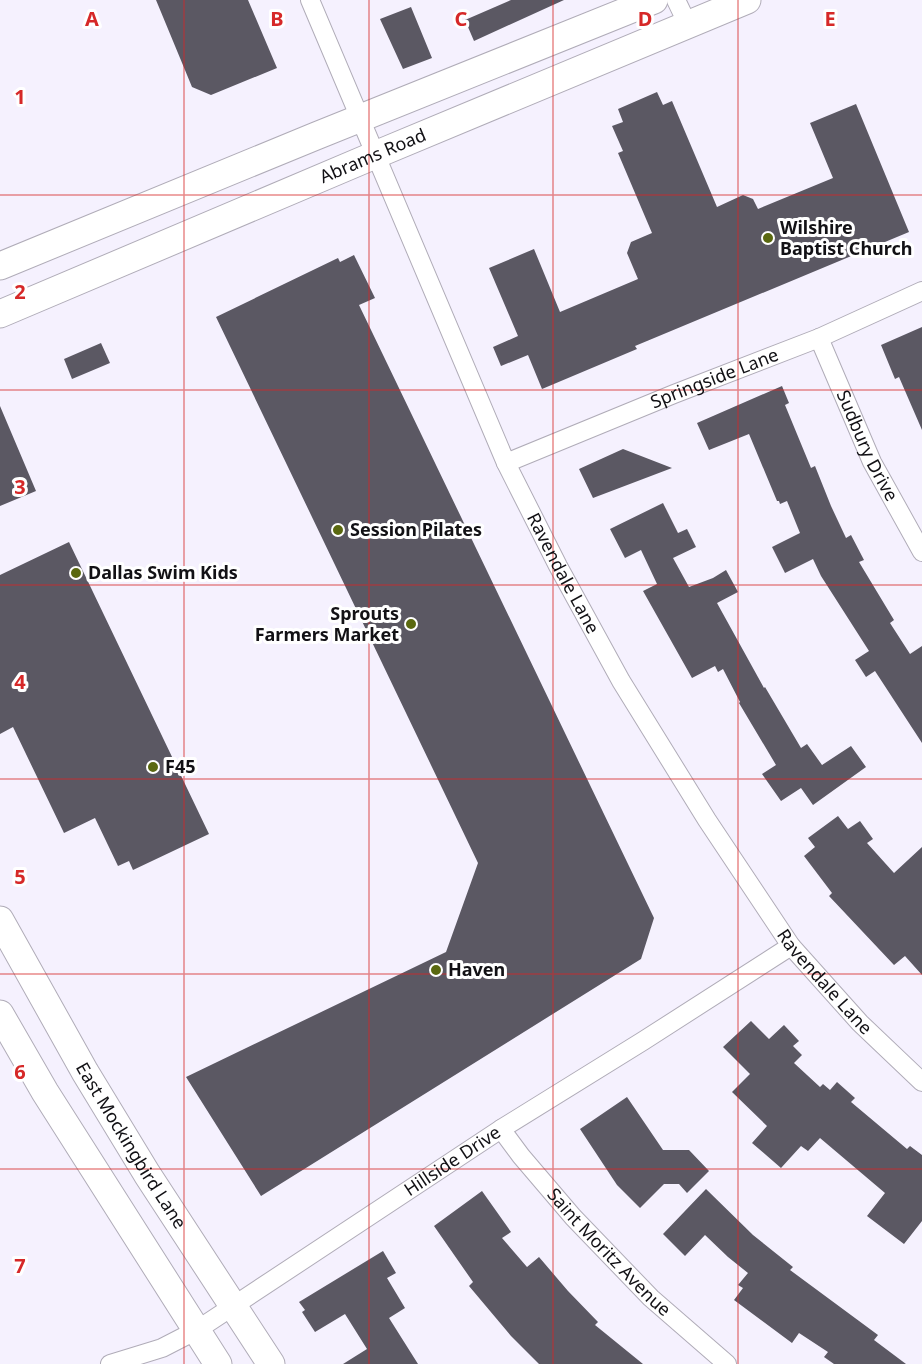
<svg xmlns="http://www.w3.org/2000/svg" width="922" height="1364" font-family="'Noto Sans',sans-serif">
<rect width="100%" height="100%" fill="#f5f1fe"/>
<path fill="#5b5863" d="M156,0H248L277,68L211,95L192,87Z
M511,0H564L474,41L465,20Z
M411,7L432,58L403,69L380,19Z
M657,92L663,105L672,101L717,207L743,195L753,199L758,209L833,178L810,123L856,104L909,232L635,346L637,349L542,389L528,355L501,366L493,347L518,336L489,268L534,249L560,312L638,279L627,253L631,242L652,233L618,153L623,151L612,126L623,122L618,109Z
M354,255L375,298L359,305L654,918L641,959L261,1196L186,1077L446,952L478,863L216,317L338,258L340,262Z
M922,327V430L899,377L895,379L881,345Z
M101,343L110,363L72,379L64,359Z
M782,386L789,403L785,405L811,468L815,466L831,506L846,538L851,535L864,560L859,562L894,620L890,623L910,654L922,646V743L875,671L866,677L855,660L869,651L821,576L813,559L785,573L772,547L800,533L787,501L780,504L779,501H777L749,434L709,450L697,423Z
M0,406L36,491L0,506Z
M623,449L672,468L593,498L579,469Z
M663,503L678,533L687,529L696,547L673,558L689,587L713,578L726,570L738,592L717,603L764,688L765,687L801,748L807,744L822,765L851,746L866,767L813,805L801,788L781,801L762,774L776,765L739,703L740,702L723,669L718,672L715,666L692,678L643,591L657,584L641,550L625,558L610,529Z
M69,542L209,834L133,870L129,861L118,866L95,818L64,833L13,727L0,734V575Z
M838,816L848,829L860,821L873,839L867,843L894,873L922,847V975L905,956L894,965L829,896L832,893L804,856L815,847L808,838Z
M751,1021L769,1039L784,1025L799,1041L793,1046L802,1055L794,1063L820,1087L823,1084L830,1090L837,1082L855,1098L851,1102L907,1149L910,1146L922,1155V1221L904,1244L867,1216L885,1193L820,1138L808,1151L801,1146L781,1168L752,1143L767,1126L732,1092L750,1074L723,1047Z
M627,1097L663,1150H689L709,1171L687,1193L679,1184H664L640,1208L617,1185L580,1129Z
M706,1189L753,1235L793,1267L790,1270L878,1335L874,1340L906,1364H834L824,1357L828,1352L799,1333L792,1343L734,1300L743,1288L738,1285L748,1273L728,1257L705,1235L685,1256L663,1234Z
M482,1191L511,1232L502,1238L527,1267L539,1257L568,1291L598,1322L595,1325L643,1364H539L511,1336L469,1286L473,1282L434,1226Z
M383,1251L396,1273L387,1278L405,1308L389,1318L418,1364H343L367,1349L345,1314L315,1332L302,1312L305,1310L299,1302Z"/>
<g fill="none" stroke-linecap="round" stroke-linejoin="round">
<g stroke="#b0acb8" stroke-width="20">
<g id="street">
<path id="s1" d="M310,0L506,463L558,566L621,681L707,820L791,946L860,1023L922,1082"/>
<path d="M676,0L688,25"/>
<path id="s2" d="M819,338L872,462L922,552"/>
<path id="s3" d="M506,463L674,394L819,338L922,291"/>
<path id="s4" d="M501,1129L521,1156L573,1217L651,1298L727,1364"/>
<path id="s5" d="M110,1364L162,1348L197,1330L501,1129L643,1041L791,946"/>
</g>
</g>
<g stroke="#b0acb8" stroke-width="29">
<g id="secondary">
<path d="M0,266L316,136L654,0"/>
<path id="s6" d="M0,314L375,155L747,0"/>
<path id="s7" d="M0,920L85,1072L147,1174L271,1364"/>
<path d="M0,1014L45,1092L218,1364"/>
</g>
</g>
<use href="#street" stroke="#fff" stroke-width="18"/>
<use href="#secondary" stroke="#fff" stroke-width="27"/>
</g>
<path fill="none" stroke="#d62828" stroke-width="1.5" stroke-opacity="0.55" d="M184,0V1364M369,0V1364M553,0V1364M738,0V1364M0,195H922M0,390H922M0,585H922M0,779H922M0,974H922M0,1169H922"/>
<g fill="#5a6810" stroke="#fff" stroke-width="2">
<circle cx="768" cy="238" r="6"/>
<circle cx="338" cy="530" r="6"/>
<circle cx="76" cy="573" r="6"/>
<circle cx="411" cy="624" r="6"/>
<circle cx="153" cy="767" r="6"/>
<circle cx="436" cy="970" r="6"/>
</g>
<g text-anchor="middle" stroke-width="6" stroke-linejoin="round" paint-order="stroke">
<g font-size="18" fill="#121115" stroke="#fff">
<text dy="6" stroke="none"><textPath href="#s6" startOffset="405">Abrams Road</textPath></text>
<text dy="6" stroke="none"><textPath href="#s3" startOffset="225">Springside Lane</textPath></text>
<text dy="6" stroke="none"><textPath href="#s2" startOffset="118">Sudbury Drive</textPath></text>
<text dy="6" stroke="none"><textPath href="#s1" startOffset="627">Ravendale Lane</textPath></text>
<text dy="6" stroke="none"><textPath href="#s1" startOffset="1113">Ravendale Lane</textPath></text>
<text dy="6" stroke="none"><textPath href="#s7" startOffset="261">East Mockingbird Lane</textPath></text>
<text dy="6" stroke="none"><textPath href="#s5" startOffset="400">Hillside Drive</textPath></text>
<text dy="6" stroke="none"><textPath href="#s4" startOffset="164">Saint Moritz Avenue</textPath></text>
</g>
<g font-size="18" font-weight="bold" fill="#121115" stroke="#fff" text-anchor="start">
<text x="780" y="234">Wilshire<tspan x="780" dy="21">Baptist Church</tspan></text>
<text x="350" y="536">Session Pilates</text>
<text x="88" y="579">Dallas Swim Kids</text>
<text x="399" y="620" text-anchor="end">Sprouts<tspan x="399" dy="21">Farmers Market</tspan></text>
<text x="165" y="773">F45</text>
<text x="448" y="976">Haven</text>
</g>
</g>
<g font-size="20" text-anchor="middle" font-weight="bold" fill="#d62828" stroke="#fff" stroke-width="6" stroke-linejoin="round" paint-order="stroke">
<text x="92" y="26">A</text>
<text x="277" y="26">B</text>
<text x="461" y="26">C</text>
<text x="645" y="26">D</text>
<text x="830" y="26">E</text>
<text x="20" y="104">1</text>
<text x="20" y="299">2</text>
<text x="20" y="494">3</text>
<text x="20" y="689">4</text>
<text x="20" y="884">5</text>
<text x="20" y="1079">6</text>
<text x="20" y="1273">7</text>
</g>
</svg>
